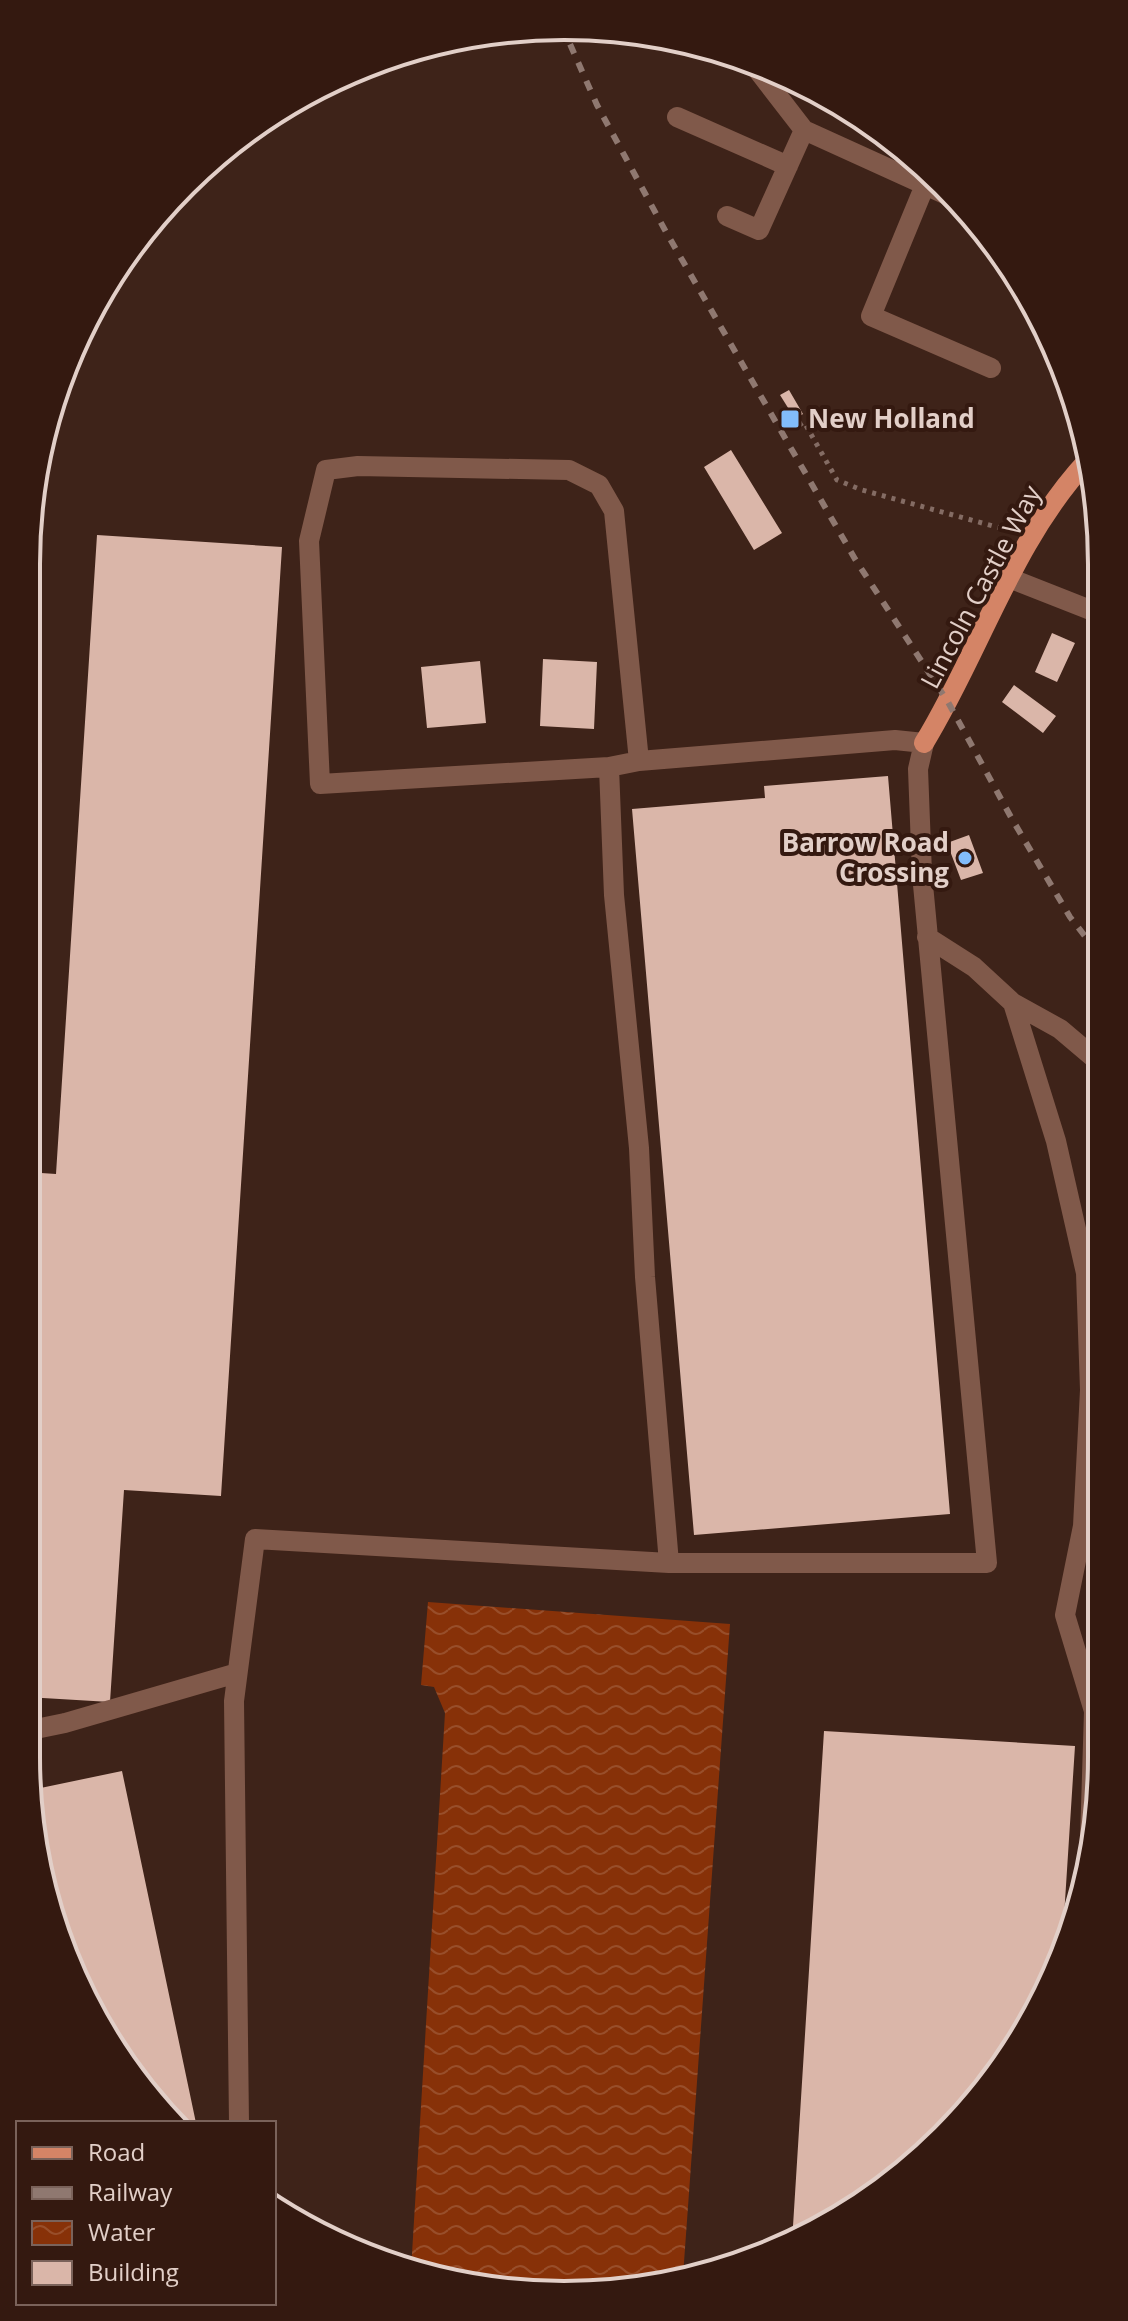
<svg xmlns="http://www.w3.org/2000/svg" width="1128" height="2321" font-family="'Open Sans',sans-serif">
<defs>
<pattern id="water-waves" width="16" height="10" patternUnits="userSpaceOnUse" patternTransform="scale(2)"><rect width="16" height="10" fill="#873108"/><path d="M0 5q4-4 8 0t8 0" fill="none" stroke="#984e2a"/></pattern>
</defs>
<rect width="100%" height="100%" fill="#3e2319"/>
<path fill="url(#water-waves)" d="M428,1602L730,1624L683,2276L634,2290L459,2285L411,2270L445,1713L434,1687L421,1685Z"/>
<path fill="#dab6a9" d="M799,83L832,103L831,104L796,90Z
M789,390L803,414L795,419L780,395Z
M731,450L782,533L754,550L704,467Z
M97,535L282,547L221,1496L124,1490L110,1702L26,1697V1172L56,1174Z
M1052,633L1075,643L1057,682L1035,672Z
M543,659L597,662L594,729L540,726Z
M480,661L486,723L427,728L421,667Z
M1014,685L1056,716L1043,733L1002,702Z
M888,776L950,1514L694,1535L632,809L765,798L764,786Z
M969,835L983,873L961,880L947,843Z
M824,1731L1075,1746L1061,1963L968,2112L892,2184L802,2239L792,2242Z
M122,1771L196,2123H178L137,2085L55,1930L31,1790Z"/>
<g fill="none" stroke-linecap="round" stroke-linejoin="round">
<path stroke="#846c64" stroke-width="5" stroke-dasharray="4 6" stroke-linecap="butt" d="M799,425L804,422L837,480L862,490L1004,529"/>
<path stroke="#80594a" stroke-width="20" d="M740,58L753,64L804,130L925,185
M677,117L788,166
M951,197L925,185L871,316L991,368
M727,216L759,230L804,130
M1009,578L1098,613
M609,767L320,784L309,541L326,470L358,466L569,470L599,485L614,511L639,761
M927,937L974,967L1013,1003L1060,1029L1099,1062
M1013,1003L1056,1141L1086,1273L1090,1390L1083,1526L1065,1615L1094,1711L1089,1872
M26,1731L65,1723L237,1673
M239,2123L234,1701L255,1539L669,1563H987L922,874L918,769L924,743L895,740L639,761L609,767L614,895L639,1148L645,1277L669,1563"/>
<path stroke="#d48466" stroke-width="20" d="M924,743C981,650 1012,541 1088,460"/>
<path stroke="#8f7870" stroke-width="6" stroke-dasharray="10 10" stroke-linecap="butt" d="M562,26L597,105L666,232L855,559L948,702L1012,819L1070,917L1099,954"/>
</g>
<g fill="#82bcfa" stroke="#341910" stroke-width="3">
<rect x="780" y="409" width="20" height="20" rx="4"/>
<circle cx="965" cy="858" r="8"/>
</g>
<g text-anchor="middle" stroke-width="8" stroke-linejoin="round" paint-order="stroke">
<g font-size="26" font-weight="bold" fill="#e2cfc8" stroke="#341910" text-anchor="start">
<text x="808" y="428">New Holland</text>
<text x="949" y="852" text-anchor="end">Barrow Road<tspan x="949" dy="30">Crossing</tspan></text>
</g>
<g font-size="26" fill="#e2cfc8" stroke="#341910">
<text transform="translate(981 587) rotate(-62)" y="9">Lincoln Castle Way</text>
</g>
</g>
<path d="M0 0H1128V2321H0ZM564 40H564A524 524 0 0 1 1088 564V1757A524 524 0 0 1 564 2281H564A524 524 0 0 1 40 1757V564A524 524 0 0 1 564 40Z" fill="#341910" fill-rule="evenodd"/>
<path fill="none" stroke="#e2cfc8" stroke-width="4" d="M564 40H564A524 524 0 0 1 1088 564V1757A524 524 0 0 1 564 2281H564A524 524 0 0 1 40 1757V564A524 524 0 0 1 564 40Z"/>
<rect x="16" y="2121" width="260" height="184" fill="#341910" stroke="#7a625a" stroke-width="2"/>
<rect x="32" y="2147" width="40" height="12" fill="#d48466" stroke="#7a625a" stroke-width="2"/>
<text x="88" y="2161" font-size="24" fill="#e2cfc8">Road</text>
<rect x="32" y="2187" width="40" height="12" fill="#8f7870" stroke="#7a625a" stroke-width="2"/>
<text x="88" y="2201" font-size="24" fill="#e2cfc8">Railway</text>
<rect x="32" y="2221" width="40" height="24" fill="url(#water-waves)" stroke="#7a625a" stroke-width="2"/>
<text x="88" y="2241" font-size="24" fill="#e2cfc8">Water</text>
<rect x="32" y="2261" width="40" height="24" fill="#dab6a9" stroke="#7a625a" stroke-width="2"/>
<text x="88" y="2281" font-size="24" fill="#e2cfc8">Building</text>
</svg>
